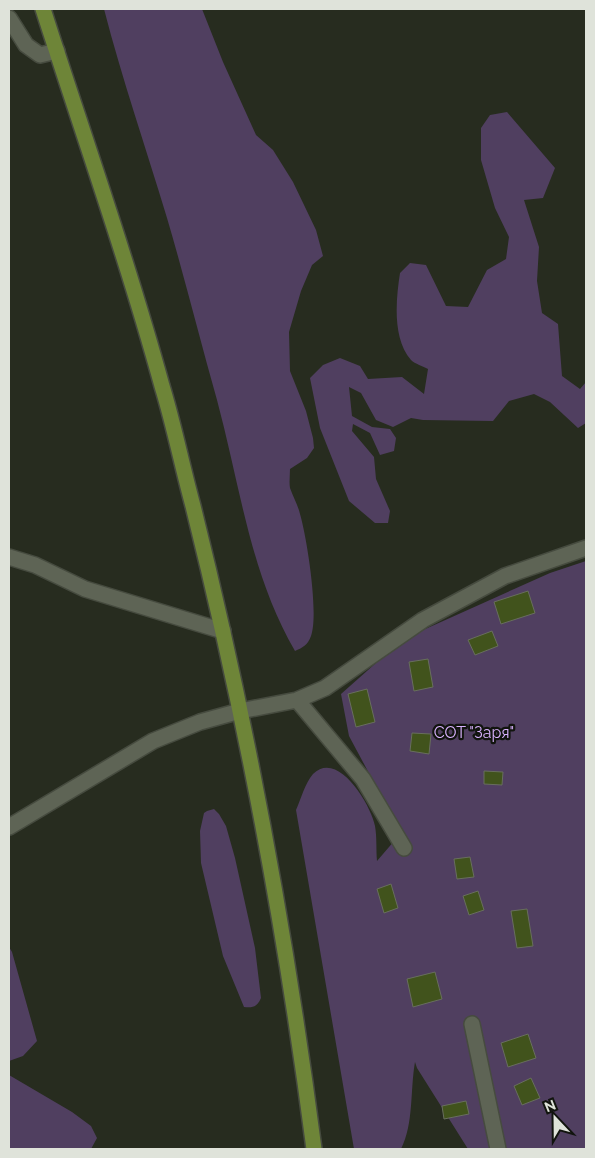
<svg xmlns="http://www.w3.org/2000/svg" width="595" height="1158" font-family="Raleway,sans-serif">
<rect width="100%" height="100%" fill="#272c1f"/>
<path fill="#503f60" d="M104,9H202L223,62L256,135L273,150L293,182L316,230L323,256L312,265L301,291L289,332L290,371L306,411L313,438L314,448L307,458L290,469C290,475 289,482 290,488C293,497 298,505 300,514C307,538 319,614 311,636C308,645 302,648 295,651C250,574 240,485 217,400C200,340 185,279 167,218C146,148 122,79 104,9Z
M507,112L555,168L543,198L524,200L539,247L537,281L542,313L558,324L562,376L580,389L586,382V423L578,428L550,402L534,394L509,401L493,421L423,420L411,418L393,427L376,420L361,393L349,387L352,416L372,427L390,429L396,438L394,451L380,455L370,433L353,424L352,431L374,457L376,479L390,511L388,523H375L349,501L320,428L310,378L323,365L340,358L360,366L368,379L402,377L424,394L428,369C423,366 415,364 411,360C392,338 396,299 400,273L410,263L426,265L446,306L468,307L487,270L506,259L509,237L495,208L481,160V128L490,115Z
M586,561V1149H468L417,1068L415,1062C410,1090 414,1123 401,1149H354L296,810C301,799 305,783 313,774C338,749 371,805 375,826C377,837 376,849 377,861L401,833L349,736L341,694L403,639L550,573Z
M214,809L219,814L226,826L235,858L255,948L261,998C257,1007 253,1008 244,1007L223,956L201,863L200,831L204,813L207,811Z
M9,947L12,952L37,1041L23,1056L9,1061Z
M9,1075L72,1112L91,1126L97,1138L91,1149H9Z"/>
<path fill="#41531c" stroke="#686e5e" d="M528,591L535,613L501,624L494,602Z
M492,631L498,646L475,655L468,640Z
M428,659L433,687L414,691L409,662Z
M367,689L375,722L356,727L348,694Z
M412,733L431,734L429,754L410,751Z
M484,771L503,772L502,785L484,784Z
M470,857L474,877L457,879L454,859Z
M391,884L398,908L384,913L377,889Z
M478,891L484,910L469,915L463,896Z
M527,909L533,946L517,948L511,911Z
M435,972L442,999L413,1007L407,979Z
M528,1034L536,1058L508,1067L501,1043Z
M531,1078L540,1098L522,1105L514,1086Z
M466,1101L469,1114L444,1119L442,1106Z"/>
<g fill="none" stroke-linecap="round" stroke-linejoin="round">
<g stroke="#464b3f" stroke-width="18">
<path id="minor" d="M9,18L26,45L40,55L57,51
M9,557L35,565L85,589L223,631
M297,700L363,779L404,848
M9,827L153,741L200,722L240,711L297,700L325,688L423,620L505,576L586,548
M472,1024L498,1149"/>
</g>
<g stroke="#464b3f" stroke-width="18">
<path id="major" d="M43,9C83,134 127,259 162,386C174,425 182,466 193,506C246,718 286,933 314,1149"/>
</g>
<use href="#minor" stroke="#5e6455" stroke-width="15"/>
<use href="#major" stroke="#6e8538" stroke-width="15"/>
</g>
<g text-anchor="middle" stroke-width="4.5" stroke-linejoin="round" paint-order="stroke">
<g font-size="16" fill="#d8b1fd" stroke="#11140e">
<text x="474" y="738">СОТ "Заря"</text>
</g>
</g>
<rect width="595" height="1158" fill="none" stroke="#dfe3da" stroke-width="20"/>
<g transform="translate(555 1118) rotate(338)" stroke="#11140e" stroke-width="4" paint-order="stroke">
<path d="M0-4L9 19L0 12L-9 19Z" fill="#dfe3da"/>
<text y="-8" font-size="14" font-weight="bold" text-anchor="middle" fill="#dfe3da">N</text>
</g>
</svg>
